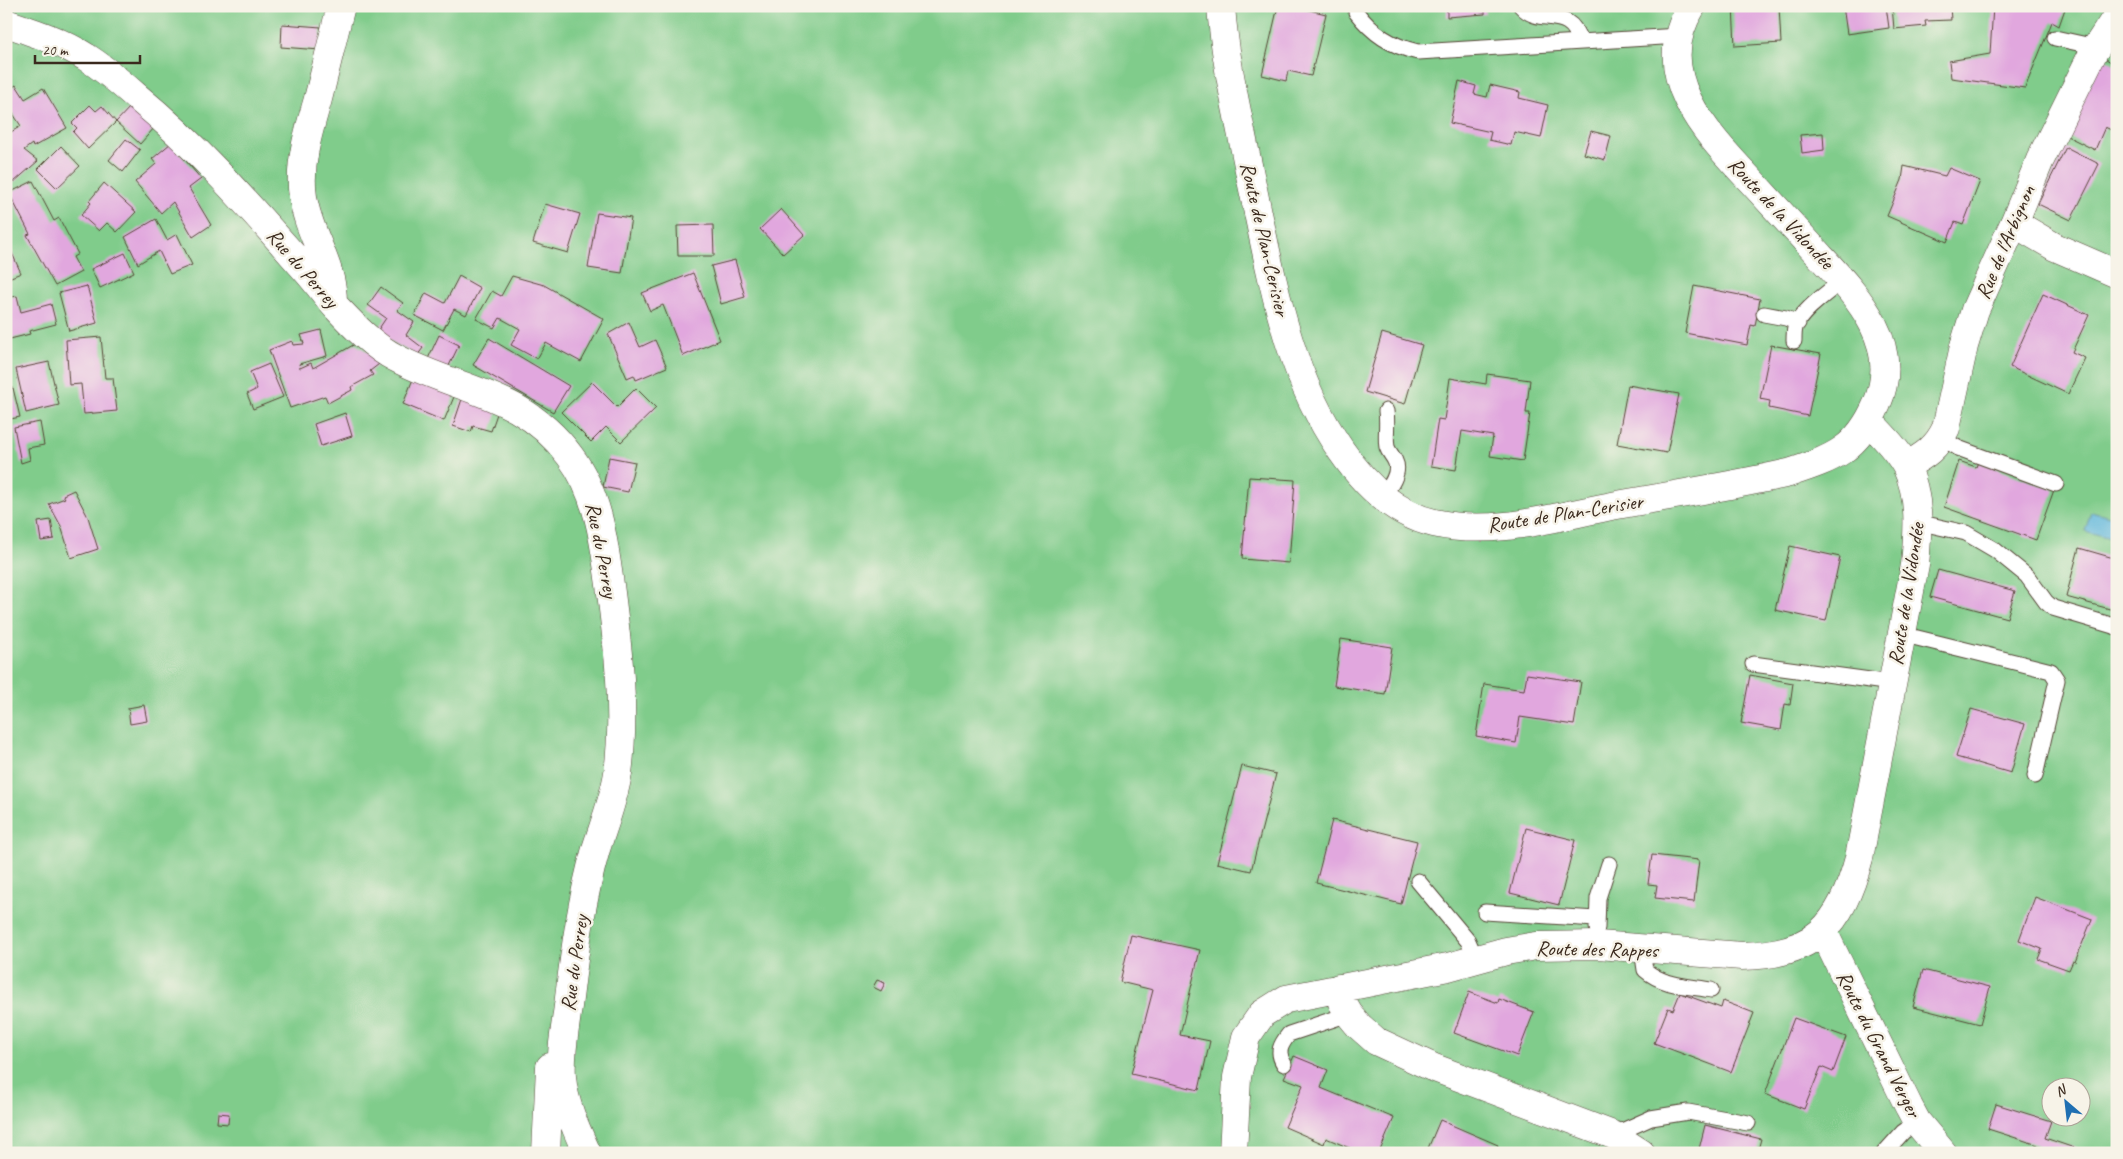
<svg xmlns="http://www.w3.org/2000/svg" width="2123" height="1159" font-family="Caveat,sans-serif">
<rect width="100%" height="100%" fill="#f7f3e8"/>
<filter id="ink" filterUnits="userSpaceOnUse"><feTurbulence type="fractalNoise" baseFrequency=".02" numOctaves="2"/><feDisplacementMap in="SourceGraphic" scale="10" xChannelSelector="R" yChannelSelector="G"/><feConvolveMatrix kernelMatrix="1 2 1 2 8 2 1 2 1" color-interpolation-filters="sRGB"/></filter>
<filter id="wash" filterUnits="userSpaceOnUse"><feTurbulence type="fractalNoise" baseFrequency=".0096" numOctaves="4" result="noise"/><feDisplacementMap in="SourceGraphic" scale="20" xChannelSelector="R" yChannelSelector="G"/><feGaussianBlur stdDeviation="1.12" result="paint"/><feColorMatrix in="noise" values="0 0 0 0 0 0 0 0 0 0 0 0 0 0 0 0 0 1.4 0 .05"/><feComposite in="paint" operator="in"/></filter>
<g filter="url(#wash)">
<rect width="100%" height="100%" fill="#ebdebb"/>
<path fill="#80cc8b" stroke="#5e7b54" fill-rule="evenodd" d="M6,6H2117V1153H6ZM2050,1086H2080V1116H2050Z"/>
<path fill="#5fb7dc" stroke="#4d707d" d="M2091,511L2117,518V540L2085,531Z"/>
<g id="blocks">
<path fill="#e1a7de" d="M1278,6H1293L1326,14L1311,76L1288,71L1286,81L1262,75Z
M1447,6H1485V14L1447,17Z
M1733,6H1779L1781,43L1735,46Z
M1843,6H1886L1889,28L1847,34Z
M1892,6H1950L1951,20L1925,21L1926,26L1894,29Z
M1993,6H2066L2059,26L2052,22L2025,88L1951,78L1949,61L1990,54Z
M282,24L321,27L320,50L281,47Z
M2103,57L2117,66V125L2113,131L2105,127L2095,150L2065,135Z
M1459,81L1476,86L1474,94L1487,97L1490,85L1520,92L1519,98L1548,105L1541,138L1514,132L1511,145L1489,140L1491,132L1450,123Z
M16,85L25,99L43,88L67,128L33,147L32,144L24,150L38,161L14,182L6,173V135L21,126L6,103V91Z
M90,105L96,111L102,106L116,122L88,149L73,132L77,128L72,123Z
M131,106L155,127L140,144L116,122Z
M1591,131L1611,136L1605,160L1584,154Z
M1823,133L1824,150L1802,153L1800,135Z
M126,139L140,150L123,172L109,160Z
M171,143L201,179L189,188L211,225L193,237L173,202L161,213L135,182L156,164L152,159Z
M61,146L80,166L57,188L38,169Z
M2066,147L2099,164L2071,220L2038,204Z
M1904,166L1945,176L1949,168L1980,181L1963,225L1955,222L1947,242L1887,216L1902,180Z
M33,181L54,221L59,218L78,254L73,257L81,272L55,286L27,235L30,234L9,193Z
M104,183L136,212L117,232L107,223L99,231L81,215L91,203L89,201Z
M545,204L580,214L568,253L533,243Z
M781,209L804,235L783,254L760,229Z
M597,213L631,218L622,273L588,268Z
M156,219L167,240L177,234L192,265L170,274L159,251L138,264L125,237Z
M713,225L714,256H678L677,226Z
M6,240L21,273L6,279Z
M125,253L134,272L100,288L91,269Z
M735,260L745,297L721,304L711,266Z
M693,273L720,340L683,356L663,305L650,311L642,293Z
M459,276L480,288L466,315L454,309L443,330L414,315L426,293L445,303Z
M512,276L544,285L604,319L581,362L546,343L537,359L511,345L520,329L500,318L494,328L476,319L492,291L501,296Z
M87,286L97,323L69,331L59,293Z
M1694,286L1760,299L1755,326L1751,325L1747,345L1685,333Z
M381,287L403,303L397,310L414,322L406,335L423,348L417,356L376,333L386,318L368,305Z
M2043,294L2089,315L2072,352L2085,358L2068,394L2010,367Z
M17,296L21,312L51,304L56,324L29,331L30,334L6,340V298Z
M629,322L640,347L655,340L667,367L636,380L634,375L627,378L608,334Z
M321,330L327,356L299,364L300,368L311,363L313,368L355,344L383,361L370,371L373,375L351,387L352,390L328,403L325,396L290,408L269,350L292,341L293,345L304,344L301,335Z
M1382,333L1422,345L1405,404L1365,392Z
M439,335L459,345L446,372L426,363Z
M101,337L105,378H113L117,411L84,414L81,384L69,385L66,340Z
M489,338L569,386L553,412L473,365Z
M1771,345L1821,354L1808,416L1769,408L1770,401L1760,399Z
M49,362L59,405L26,413L16,369Z
M269,364L283,397L253,409L247,394L257,389L250,372Z
M415,374L456,392L444,421L403,404Z
M1487,374L1530,380L1526,413H1530L1523,461L1490,456L1493,436L1462,431L1456,470L1431,466L1438,419L1444,420L1450,378L1486,384Z
M592,382L617,407L636,388L656,408L621,442L606,427L591,442L561,412Z
M1628,385L1679,394L1667,453L1617,444Z
M13,388L20,417L6,420V390Z
M463,396L499,408L491,431L473,426L471,432L453,426Z
M345,413L352,436L321,446L314,424Z
M40,422L44,445L28,448L30,460L21,463L14,427Z
M609,457L635,462L628,492L603,487Z
M1959,461L1976,467L1978,462L2054,490L2036,540L1944,507Z
M1249,477L1295,480L1289,563L1242,559Z
M74,490L88,517L98,549L71,558L61,526L49,504L65,498L63,495Z
M51,520L54,539L41,541L38,522Z
M1790,546L1840,557L1826,621L1775,610Z
M2079,548L2117,559V611L2066,597Z
M1938,570L2015,591L2007,618L1930,597Z
M1341,639L1392,647L1385,694L1334,686Z
M1527,674L1581,682L1574,725L1520,717L1516,743L1476,736L1484,684L1524,690Z
M1750,675L1793,683L1790,705L1785,704L1781,730L1741,723Z
M144,705L147,721L130,724L128,708Z
M1971,709L2025,724L2011,773L1956,757Z
M1242,766L1276,774L1251,871L1217,863Z
M1332,820L1417,841L1401,904L1316,883Z
M1526,828L1575,840L1559,905L1510,893Z
M1652,855L1699,860L1694,902L1655,898L1657,885L1648,884Z
M2035,897L2092,919L2075,962L2073,961L2069,970L2038,959L2042,949L2019,940Z
M1131,935L1200,950L1180,1035L1210,1041L1199,1090L1131,1074L1153,990L1120,982Z
M1923,970L1990,987L1980,1024L1913,1007Z
M877,980L885,983L881,991L873,987Z
M1469,992L1498,1003L1499,999L1534,1012L1517,1056L1454,1033Z
M1680,993L1721,1008L1723,1001L1754,1013L1731,1072L1654,1043L1668,1008L1673,1010Z
M1794,1018L1846,1037L1833,1072L1821,1067L1804,1109L1765,1094Z
M1294,1056L1328,1070L1321,1088L1394,1118L1379,1153H1361L1326,1138L1324,1144L1285,1127L1303,1085L1284,1078Z
M1996,1104L2051,1121L2045,1138L2089,1153H2036L2038,1145L1988,1129Z
M218,1113L229,1114L228,1124L217,1123Z
M1440,1120L1498,1145L1495,1153H1426Z
M1705,1125L1761,1139L1757,1153H1698Z"/>
</g>
</g>
<g filter="url(#ink)">
<use href="#blocks" fill-opacity="0" stroke="#554536" stroke-width="1"/>
<g fill="none" stroke-linecap="round" stroke-linejoin="round">
<g stroke="#554536" stroke-width="17">
<path id="lane" d="M1521,6C1540,28 1570,4 1580,42
M1356,12C1373,34 1391,46 1418,52L1679,36
M2055,38L2096,47
M1764,314L1786,318L1798,323
M1794,341C1794,337 1794,332 1795,328C1799,312 1830,291 1843,280
M1942,438L1958,448L2056,484
M1382,497C1389,488 1401,473 1395,461C1393,456 1389,453 1387,447C1385,438 1388,423 1386,411
M1917,522L1966,533L1995,550L2027,576L2046,602L2053,608L2117,627
M1901,634L2051,671L2057,680L2035,776
M1753,664L1892,683
M1418,881L1468,941L1476,959
M1485,912L1596,919
M1597,928L1598,898L1609,864
M1642,949L1645,970C1663,986 1688,986 1711,990
M1284,1064C1276,1052 1281,1044 1289,1034L1349,1014
M1613,1135L1651,1118L1688,1112L1748,1123
M1884,1153L1903,1132L1917,1122"/>
</g>
<g stroke="#554536" stroke-width="29">
<path id="street" d="M1221,6C1225,63 1239,119 1250,175C1262,230 1272,287 1289,341C1310,408 1359,506 1434,523C1494,537 1557,516 1617,505C1674,495 1732,486 1789,473C1834,458 1857,450 1877,404C1903,343 1857,296 1819,255C1797,231 1775,207 1753,183C1708,135 1648,75 1692,6
M6,23C33,32 63,42 86,57C104,68 121,83 137,97C199,148 251,208 304,268C315,280 325,294 336,307C353,325 374,347 396,358C460,392 522,391 570,456C598,493 604,540 610,585C618,647 626,711 618,773C614,799 604,824 596,849C582,898 575,948 569,998C566,1025 560,1051 562,1077C564,1103 576,1129 587,1153
M2014,223L2055,247L2117,274
M333,302C333,264 308,234 303,197C298,164 309,130 318,99C326,68 333,37 341,6
M1906,466C1924,456 1937,448 1946,428L1964,346L1975,310L2014,223L2040,160L2094,51L2117,16
M1823,931L1909,1107L1917,1122L1943,1153
M1339,988L1342,1002L1349,1014L1359,1026L1376,1041L1432,1067L1613,1135L1641,1153
M546,1153L550,1067
M1233,1153L1237,1077L1246,1037L1262,1014L1286,999L1448,967L1506,951L1536,946L1598,945L1742,956C1814,955 1841,926 1859,858L1915,565C1918,532 1921,497 1906,466C1897,449 1882,435 1869,421"/>
</g>
<use href="#lane" stroke="#fff" stroke-width="15"/>
<use href="#street" stroke="#fff" stroke-width="28"/>
</g>
</g>
<g text-anchor="middle" stroke-width="5" stroke-linejoin="round" paint-order="stroke">
<g font-size="21" fill="#3b2a1e" stroke="#f7f3e8">
<text transform="translate(1781 213) rotate(47)" y="7">Route de la Vidondée</text>
<text transform="translate(1265 239) rotate(77)" y="7">Route de Plan-Cerisier</text>
<text transform="translate(2005 242) rotate(-67)" y="7">Rue de l'Arbignon</text>
<text transform="translate(303 268) rotate(49)" y="7">Rue du Perrey</text>
<text transform="translate(1565 513) rotate(-9)" y="7">Route de Plan-Cerisier</text>
<text transform="translate(602 550) rotate(79)" y="7">Rue du Perrey</text>
<text transform="translate(1906 594) rotate(-81)" y="7">Route de la Vidondée</text>
<text transform="translate(1597 949) rotate(1)" y="7">Route des Rappes</text>
<text transform="translate(574 963) rotate(-82)" y="7">Rue du Perrey</text>
<text transform="translate(1879 1044) rotate(63)" y="7">Route du Grand Verger</text>
</g>
</g>
<rect width="2123" height="1159" fill="none" stroke="#f7f3e8" stroke-width="25"/>
<g transform="translate(2066 1102) rotate(332)"><circle r="24" fill="#f7f3e8" stroke="#aca397"/>
<path d="M0-4L9 19L0 12L-9 19Z" fill="#1f6fb2"/>
<text y="-8" font-size="14" font-weight="bold" text-anchor="middle" fill="#3b2a1e">N</text>
</g>
<path d="M35 55v8h105v-8" fill="none" stroke="#3b2a1e" stroke-width="2.5"/>
<text x="42" y="55" font-size="15" fill="#3b2a1e" stroke="#f7f3e8" stroke-width="4" paint-order="stroke">20 m</text>
</svg>
